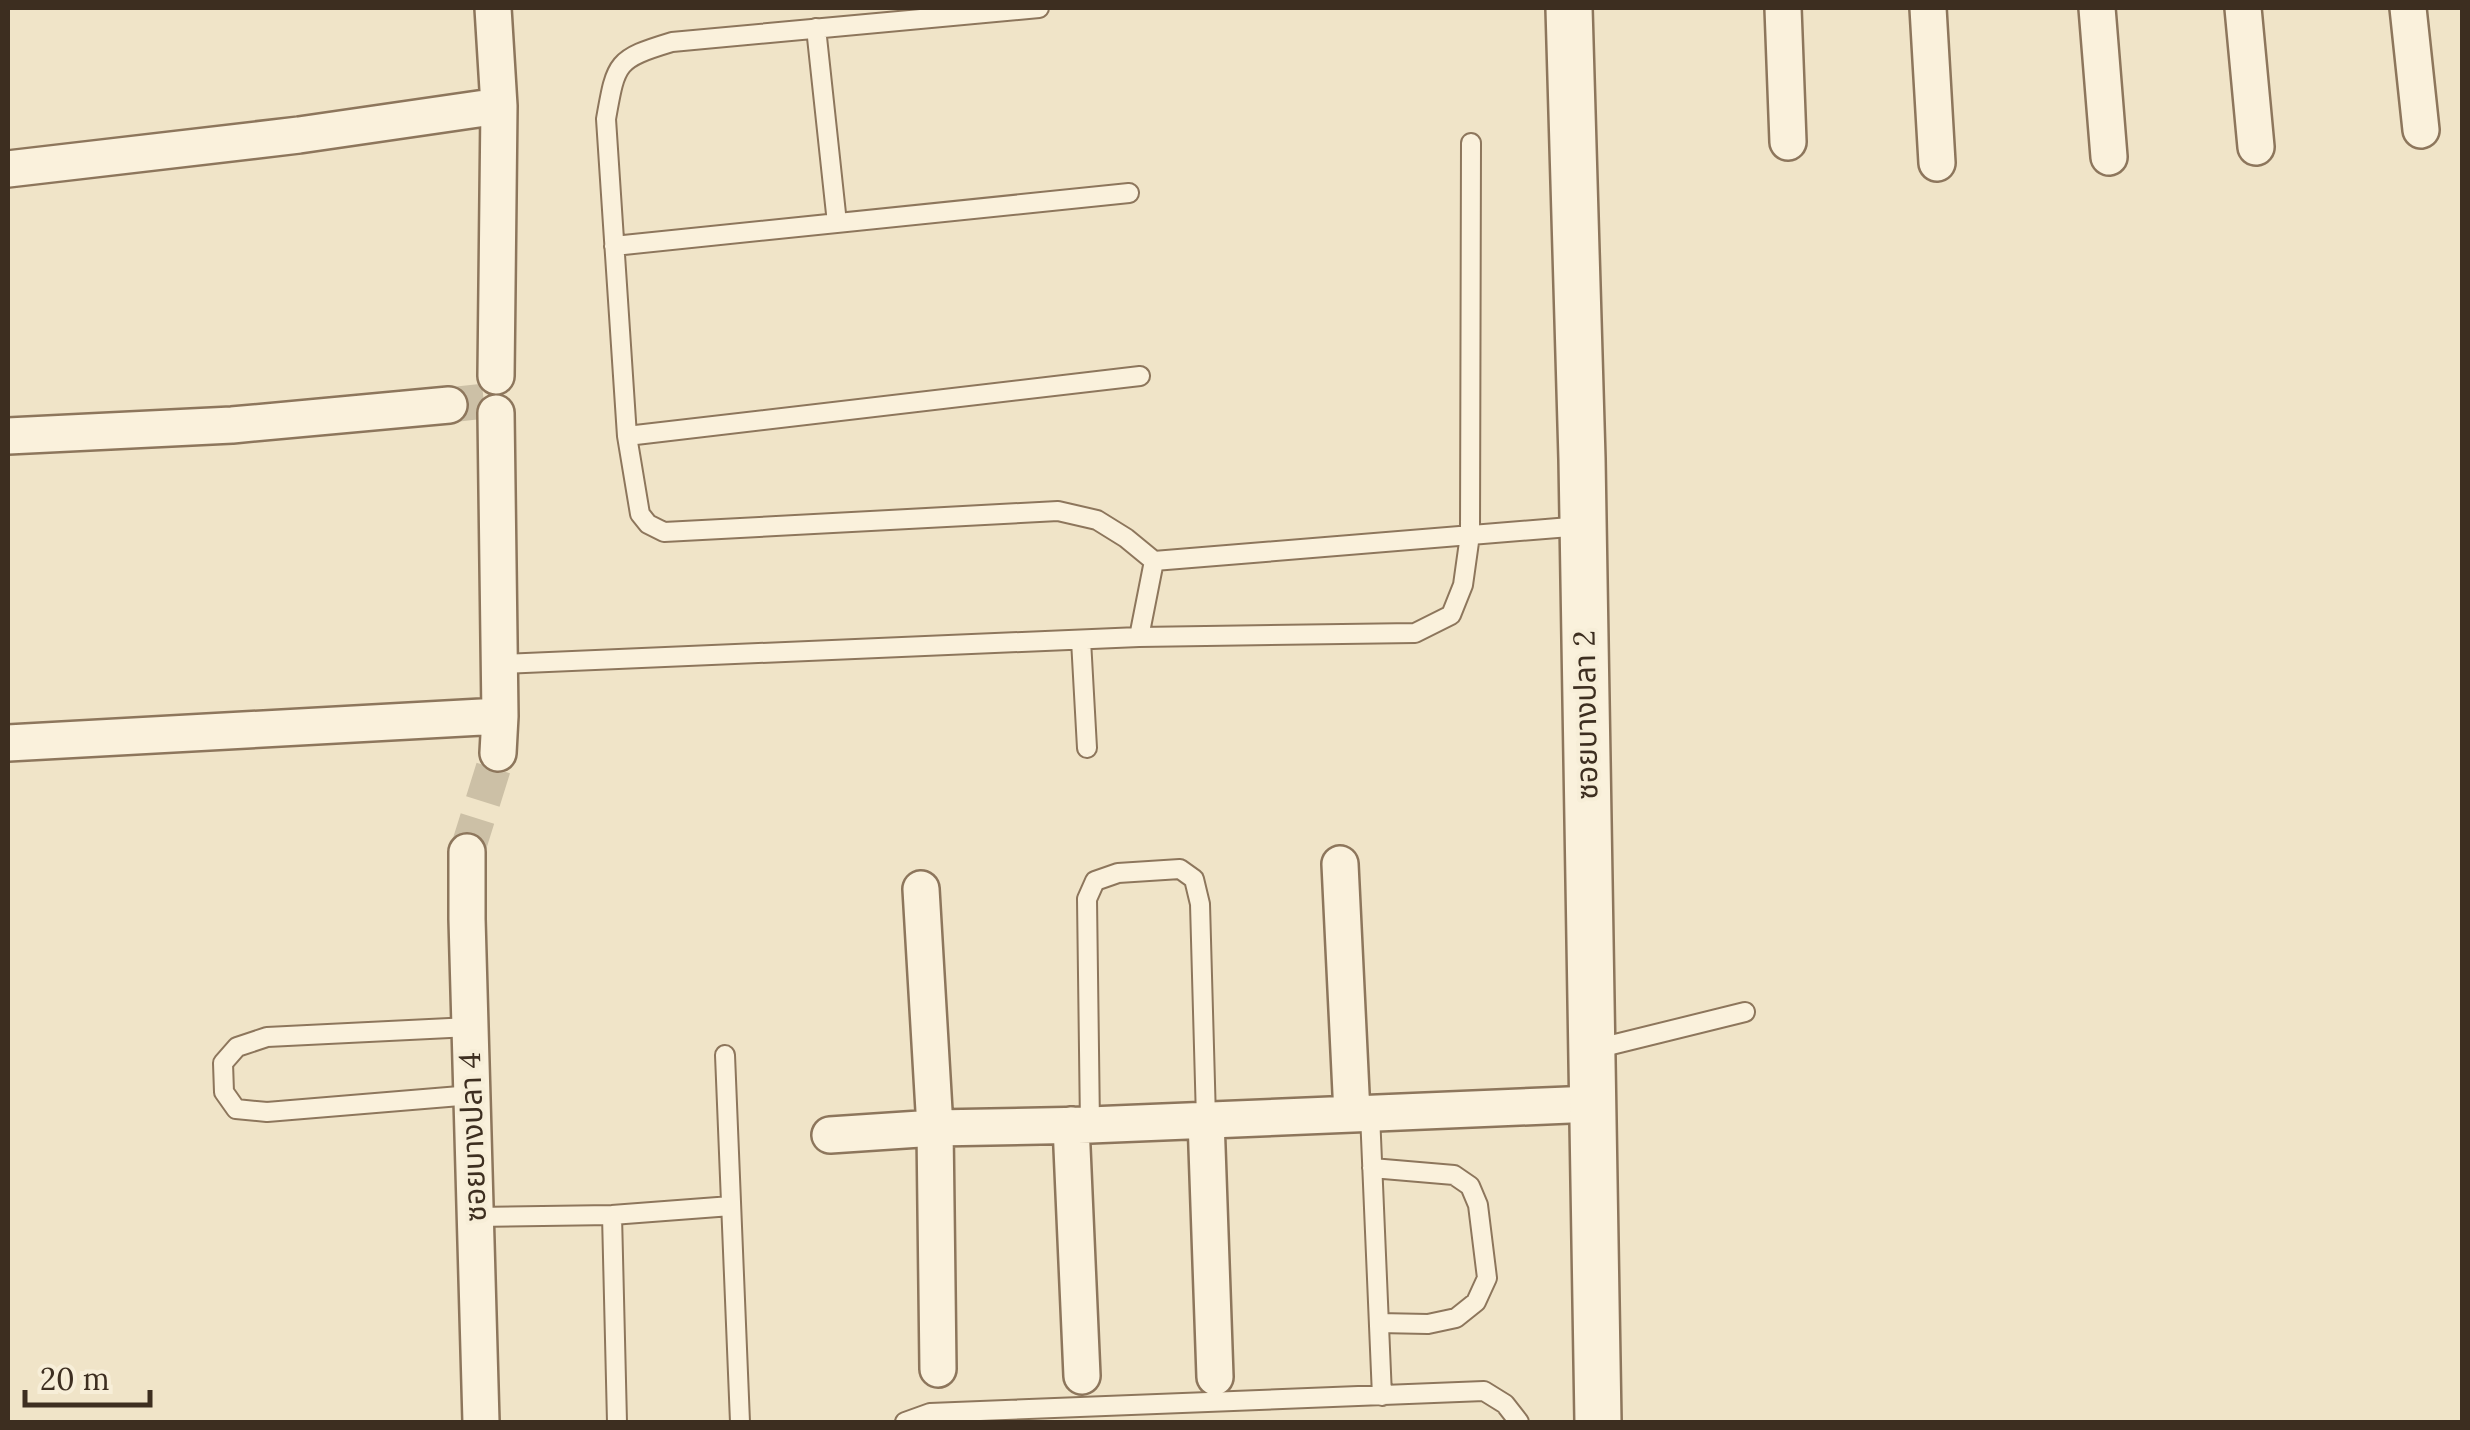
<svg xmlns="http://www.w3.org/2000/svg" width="2470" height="1430" font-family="Lora,'Noto Sans Thai',serif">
<rect width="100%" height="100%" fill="#f0e4c8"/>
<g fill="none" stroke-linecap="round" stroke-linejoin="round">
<path stroke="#ccc0a6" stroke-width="35" stroke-dasharray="35 18" stroke-linecap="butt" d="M449,405L495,400
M467,852L498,753"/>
<g stroke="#8d765c" stroke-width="22">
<path id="service" d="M1039,8L672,42C616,59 616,62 606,119L627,436L640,514L648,524L664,532L1058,511L1097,520L1126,538L1154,561
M816,28L837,223
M614,246L1129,193
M627,436L1140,376
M1139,637L1154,561L1582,526
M1081,640L1087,748
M500,664L1139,637L1415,633L1451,615L1463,585L1470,535L1471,143
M470,1027L267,1037L237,1047L223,1063L224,1092L236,1109L267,1112L472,1095
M1595,1049L1745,1012
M725,1055L740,1422
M1370,1114L1382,1396
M1090,1125L1087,899L1095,881L1118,873L1180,869L1194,879L1200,904L1206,1119
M1372,1168L1454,1175L1470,1186L1478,1205L1487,1278L1476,1302L1456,1318L1428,1324L1379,1323
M612,1215L617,1422
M475,1217L612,1215L731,1206
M905,1422L930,1413L1484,1391L1505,1404L1519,1422"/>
</g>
<g stroke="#8d765c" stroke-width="40">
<path id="minor" d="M493,8L499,106L496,376
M1783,8L1788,142
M1928,8L1937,163
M2097,8L2109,157
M2243,8L2256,147
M2408,8L2421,130
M8,169L299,135L499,106
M496,413L500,716L498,753
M8,436L232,425L449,405
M8,743L500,716
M467,852V919L481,1422
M1340,864L1352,1114
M921,889L935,1128L938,1369
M1206,1119L1215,1377
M1071,1125L1082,1376
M830,1135L935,1128L1090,1125L1593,1104"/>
</g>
<g stroke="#8d765c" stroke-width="50">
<path id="tertiary" d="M1569,8L1582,459L1598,1422"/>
</g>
<use href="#service" stroke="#faf1dc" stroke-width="18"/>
<use href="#minor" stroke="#faf1dc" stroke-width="35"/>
<use href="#tertiary" stroke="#faf1dc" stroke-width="45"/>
</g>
<g text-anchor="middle" stroke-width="8" stroke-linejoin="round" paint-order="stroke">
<g font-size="30" fill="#3d2e20" stroke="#f7eed8">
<text transform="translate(1586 715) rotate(-91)" y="10">ซอยบางปลา 2</text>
<text transform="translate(473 1137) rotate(-92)" y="10">ซอยบางปลา 4</text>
</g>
</g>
<rect width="2470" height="1430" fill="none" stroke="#3d2e20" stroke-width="20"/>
<path d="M25 1390v15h125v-15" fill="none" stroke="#3d2e20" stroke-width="5"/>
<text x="40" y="1390" font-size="30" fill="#3d2e20" stroke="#f7eed8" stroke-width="8" paint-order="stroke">20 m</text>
</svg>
